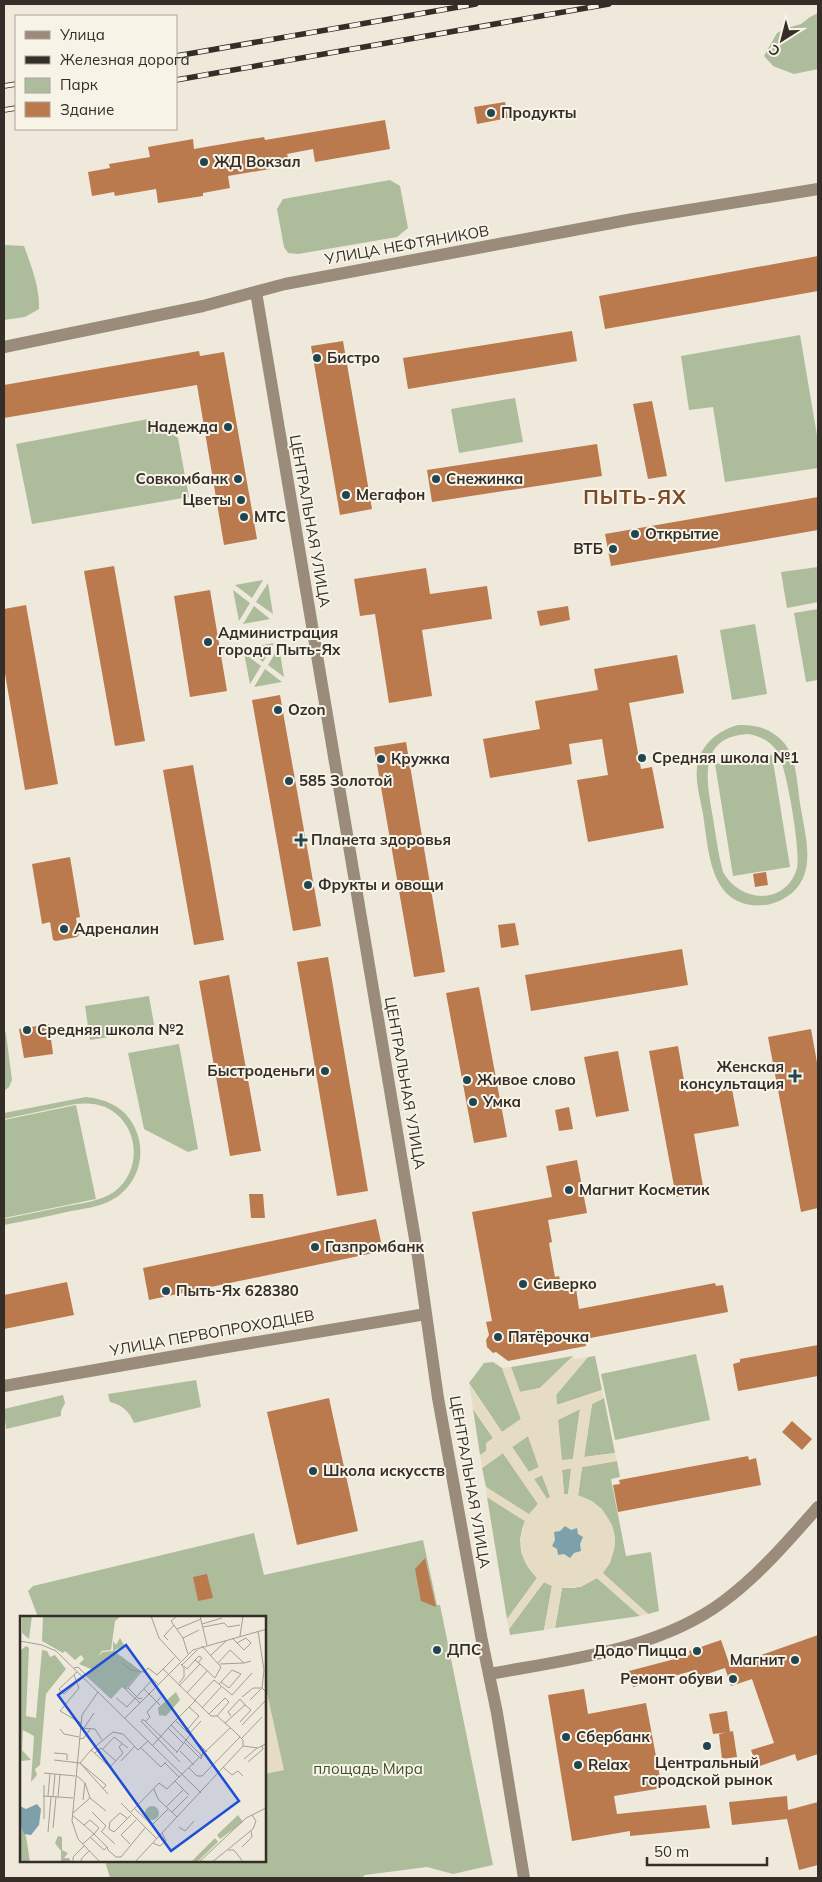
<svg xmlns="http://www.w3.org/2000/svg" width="822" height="1882" font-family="Mulish,sans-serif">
<rect width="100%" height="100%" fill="#efe9db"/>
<path fill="#adbd9c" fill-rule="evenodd" d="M818,13V69L794,74L773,66L764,56L777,33L787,28L801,24L810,17Z
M390,180L400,186L408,228L397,237L298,254L288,253L284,247L277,209L283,199Z
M4,245L24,246C31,265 40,288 39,309L25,317L4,320Z
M800,335L818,441V468L725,482L713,407L689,410L681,356Z
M515,398L523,442L459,453L451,409Z
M148,419L178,438L189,497L32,524L16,444Z
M818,567V602L787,608L781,572Z
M263,580L252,598L235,585Z
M268,583L273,614L256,602Z
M233,590L250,603L239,621Z
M254,606L270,619L243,624Z
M818,609V680L806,682L794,613Z
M755,624L767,694L732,700L720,630Z
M274,643L263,662L247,648Z
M279,647L284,677L268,665Z
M244,653L261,666L250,684Z
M265,669L282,682L254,687Z
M738,725C756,724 773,729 785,744C797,760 797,784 800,803C804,832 818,870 792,893C784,899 775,904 765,905C710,910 709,853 703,814C700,796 693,776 699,758C706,740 720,730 738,725ZM748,734C760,736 770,741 777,751C786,764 801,852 797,868C786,906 740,903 723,872C718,854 716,836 713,818C707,782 696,737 748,734Z
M772,755L790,867L733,876L715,764Z
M149,996L155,1030L90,1040L85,1006Z
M4,1029L6,1034L12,1080L9,1087L4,1091Z
M179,1044L198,1149L188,1152L144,1129L128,1053Z
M86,1097C107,1099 126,1108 135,1128C148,1155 137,1189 108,1202C97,1207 83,1209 71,1211C49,1216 26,1221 4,1225V1219C25,1215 46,1210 67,1206C83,1203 101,1201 114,1192C144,1170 139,1122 105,1107C95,1103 86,1103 75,1104L4,1119V1113Z
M76,1105L96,1199L4,1218V1120Z
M696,1354L710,1420L615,1440L601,1374Z
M573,1356L540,1388L520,1392L511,1367Z
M595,1356L602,1390L557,1405L556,1395L588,1357Z
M493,1362L502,1368L521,1419L502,1432L469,1383L484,1363Z
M196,1380L201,1407L134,1423C129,1411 122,1405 110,1402L108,1394Z
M63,1395L65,1403L61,1411V1416L6,1429L4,1409Z
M604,1398L615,1453L584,1457L592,1404Z
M473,1409L493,1438L486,1451L480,1455Z
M580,1409L573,1459L561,1461L558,1420Z
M528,1436L539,1467L529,1472L512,1447Z
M503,1453L538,1504L529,1515L486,1487L482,1468Z
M617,1461L620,1477L611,1479L626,1556L651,1552L659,1611L648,1614L602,1573C627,1542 613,1509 578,1496L582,1467Z
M572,1468L568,1494H564L562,1470Z
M542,1475L551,1497L547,1499L534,1479Z
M487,1497L525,1521C516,1542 521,1562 537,1578L507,1619Z
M254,1533L264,1575L423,1540L437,1605H440L493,1865L453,1874L427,1867L365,1875L361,1878H110L105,1861H265V1617H38L28,1591L33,1586Z
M597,1578L640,1616L555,1628L562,1588H575Z
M544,1582L552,1586L544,1630L510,1635L509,1629Z"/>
<path fill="#e6dcc3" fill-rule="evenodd" d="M573,1356L574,1359L588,1357L556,1394L557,1405L602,1390L604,1398L592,1404L584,1457L615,1453L617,1461L582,1467L578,1495L592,1501L602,1509L612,1525L615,1538L614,1550L610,1563L603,1573L648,1614L640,1616L597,1578L581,1587L562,1588L555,1628L544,1630L552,1586L544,1582L509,1629L507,1619L537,1578L526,1564L521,1552L520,1539L525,1521L487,1497L486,1487L529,1514L538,1504L503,1453L482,1468L480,1455L486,1451V1443L493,1438L473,1409L469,1384L502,1432L521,1419L502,1368L511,1367L520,1392L540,1388ZM580,1409L573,1459L562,1460L558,1420ZM528,1436L539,1467L529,1472L512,1447ZM571,1468L568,1494H564L562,1470ZM542,1475L550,1497L547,1499L534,1479Z
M265,1684L284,1770L265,1774Z"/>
<path fill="#7da0aa" d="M565,1526L571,1530L577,1528L578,1534L583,1537L580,1544L581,1551L574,1553L570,1558L564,1554L558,1555L557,1549L552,1546L555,1540L554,1532L560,1531Z"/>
<path fill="#bb7a4d" d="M505,102L508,118L477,124L474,107Z
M385,120L390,149L315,162L313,149L287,154L289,161L269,165L270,169L228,176L230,188L203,193V196L158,203L156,189L115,196L114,192L92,196L88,172L110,168L109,164L150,157L148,147L193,139L194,149L264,137L265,140Z
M818,256V291L605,329L599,296Z
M572,331L577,361L408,389L403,358Z
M343,341L372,509L340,515L311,346Z
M199,351L200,356L224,352L257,539L224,545L197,385L4,418V385Z
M652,401L667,476L648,479L633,404Z
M597,444L602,476L432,502L427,470Z
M818,497V530L611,566L605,534Z
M114,566L145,741L115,746L84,571Z
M426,568L430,594L487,586L492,619L422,630L432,696L389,703L375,614L360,616L354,579Z
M210,590L227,691L190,697L174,596Z
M26,605L58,784L25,790L4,668V609Z
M568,606L570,620L540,626L537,611Z
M677,655L684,693L629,703L641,769L652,767L664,828L588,842L577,780L608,775L602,739L569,744L572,764L490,778L483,739L540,729L535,701L598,690L594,669Z
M280,695L321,926L293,931L252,700Z
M406,742L445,972L414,977L374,747Z
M193,765L224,940L194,945L163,770Z
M70,857L80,917L76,918L79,935L77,937L56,941L53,940L50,922L42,924L32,864Z
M766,872L768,885L755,887L753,874Z
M515,923L519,945L501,948L498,925Z
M682,949L688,985L531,1011L525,975Z
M328,957L368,1191L337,1196L297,962Z
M229,975L261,1151L230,1156L199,981Z
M479,987L507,1137L474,1143L446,993Z
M49,1024L53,1054L24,1058L19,1029Z
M811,1029L818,1068V1208L801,1212L768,1037Z
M678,1046L686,1092L731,1084L739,1126L694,1134L704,1192L676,1197L649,1051Z
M618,1051L629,1111L596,1117L584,1057Z
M569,1107L573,1129L559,1131L555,1110Z
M577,1160L587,1213L548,1220L552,1242L549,1243L555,1277L559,1276L562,1290L576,1288L579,1309L715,1283L716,1286L723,1285L728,1312L585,1339L586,1346L508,1361L496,1352L493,1353L487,1347L486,1340L489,1335L486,1322L492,1321L472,1212L552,1197L546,1166Z
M249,1194H263L265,1218H251Z
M376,1219L383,1251L149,1300L143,1268Z
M67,1282L74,1315L4,1329V1295Z
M818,1345V1376L738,1391L733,1364L740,1362V1359Z
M329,1398L358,1531L297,1545L267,1412Z
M792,1421L812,1439L802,1450L782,1432Z
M748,1456L749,1460L756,1458L761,1485L618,1512L613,1485L620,1484L619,1480Z
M425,1558L436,1607L421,1601L415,1569Z
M207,1574L213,1598L198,1601L193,1577Z
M818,1635V1754L797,1761L795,1754L757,1767L751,1750L774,1743L752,1679L731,1686L725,1668L698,1677L696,1670L633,1687L629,1671L690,1655L689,1651L721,1640L730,1666Z
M584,1689L588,1714L646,1703L662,1788L614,1796L617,1814L706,1805L710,1828L630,1836V1831L572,1841L548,1695Z
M727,1711L730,1732L713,1734L709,1714Z
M733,1731L737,1757L722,1759L719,1734Z
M787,1796L788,1810L818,1802V1865L799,1870L787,1819L732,1825L729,1802Z"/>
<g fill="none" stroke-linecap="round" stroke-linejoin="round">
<path stroke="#9a8b7a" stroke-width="12" d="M256,292L418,1257L438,1398L482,1641L497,1713L524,1878
M4,347L203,306L285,284L633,219L818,189
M4,1386L221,1348L426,1314
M489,1674C566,1660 659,1650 724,1601C759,1575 789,1540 818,1507"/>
<g stroke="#342d28" stroke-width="5.5">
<path id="rail" d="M176,56L476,4
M176,80L609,4
M4,86L16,84
M4,110L16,108"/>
</g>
<use href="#rail" stroke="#f7f3e7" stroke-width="4" stroke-dasharray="11" stroke-linecap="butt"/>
</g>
<g fill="#214652" stroke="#f7f3e7" stroke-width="2">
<circle cx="491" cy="113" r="5"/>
<circle cx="204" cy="162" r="5"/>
<circle cx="317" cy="358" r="5"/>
<circle cx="228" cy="427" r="5"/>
<circle cx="238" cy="479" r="5"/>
<circle cx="436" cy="479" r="5"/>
<circle cx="346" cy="495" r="5"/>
<circle cx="241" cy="500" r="5"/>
<circle cx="244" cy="517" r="5"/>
<circle cx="635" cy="534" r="5"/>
<circle cx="613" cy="549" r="5"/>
<circle cx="208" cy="642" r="5"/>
<circle cx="278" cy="710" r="5"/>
<circle cx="642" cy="758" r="5"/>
<circle cx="381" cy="759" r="5"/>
<circle cx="289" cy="781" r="5"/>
<path d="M298.5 832.5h5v5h5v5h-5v5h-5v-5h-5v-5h5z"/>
<circle cx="308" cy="885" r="5"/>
<circle cx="64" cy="929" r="5"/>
<circle cx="27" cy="1030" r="5"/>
<circle cx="325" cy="1071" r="5"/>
<path d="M792.5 1068.5h5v5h5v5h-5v5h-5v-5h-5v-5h5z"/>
<circle cx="467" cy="1080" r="5"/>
<circle cx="473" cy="1102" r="5"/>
<circle cx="569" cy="1190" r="5"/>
<circle cx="315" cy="1247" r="5"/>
<circle cx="523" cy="1284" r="5"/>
<circle cx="166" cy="1291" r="5"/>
<circle cx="498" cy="1337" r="5"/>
<circle cx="313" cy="1471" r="5"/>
<circle cx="437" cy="1650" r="5"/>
<circle cx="697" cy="1651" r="5"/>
<circle cx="795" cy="1660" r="5"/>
<circle cx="733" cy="1679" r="5"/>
<circle cx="566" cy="1737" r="5"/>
<circle cx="707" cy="1746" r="5"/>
<circle cx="578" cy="1765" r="5"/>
</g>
<g text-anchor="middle" stroke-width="4" stroke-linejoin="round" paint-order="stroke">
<g font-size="15" font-weight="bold" fill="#342d28" stroke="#f7f3e7" text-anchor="start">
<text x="501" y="118">Продукты</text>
<text x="214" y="167">ЖД Вокзал</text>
<text x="327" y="363">Бистро</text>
<text x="218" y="432" text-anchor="end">Надежда</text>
<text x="228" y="484" text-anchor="end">Совкомбанк</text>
<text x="446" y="484">Снежинка</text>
<text x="356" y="500">Мегафон</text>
<text x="231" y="505" text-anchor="end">Цветы</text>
<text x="254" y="522">МТС</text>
<text x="645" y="539">Открытие</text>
<text x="603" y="554" text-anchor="end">ВТБ</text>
<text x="218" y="638">Администрация<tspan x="218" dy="17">города Пыть-Ях</tspan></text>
<text x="288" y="715">Ozon</text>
<text x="652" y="763">Средняя школа №1</text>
<text x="391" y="764">Кружка</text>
<text x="299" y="786">585 Золотой</text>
<text x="311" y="845">Планета здоровья</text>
<text x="318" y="890">Фрукты и овощи</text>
<text x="74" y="934">Адреналин</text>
<text x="37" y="1035">Средняя школа №2</text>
<text x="784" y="1072" text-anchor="end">Женская<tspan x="784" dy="17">консультация</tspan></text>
<text x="315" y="1076" text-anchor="end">Быстроденьги</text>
<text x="477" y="1085">Живое слово</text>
<text x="483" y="1107">Умка</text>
<text x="579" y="1195">Магнит Косметик</text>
<text x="325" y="1252">Газпромбанк</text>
<text x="533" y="1289">Сиверко</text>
<text x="176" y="1296">Пыть-Ях 628380</text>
<text x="508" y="1342">Пятёрочка</text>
<text x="323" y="1476">Школа искусств</text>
<text x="447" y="1655">ДПС</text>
<text x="687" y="1656" text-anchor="end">Додо Пицца</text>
<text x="785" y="1665" text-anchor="end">Магнит</text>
<text x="723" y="1684" text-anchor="end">Ремонт обуви</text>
<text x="576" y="1742">Сбербанк</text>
<text x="707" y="1768" text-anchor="middle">Центральный<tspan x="707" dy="17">городской рынок</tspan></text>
<text x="588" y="1770">Relax</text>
</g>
<g font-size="15" fill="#342d28" stroke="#f7f3e7">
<text transform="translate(407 245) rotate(-10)" y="5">УЛИЦА НЕФТЯНИКОВ</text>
<text transform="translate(310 521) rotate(80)" y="5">ЦЕНТРАЛЬНАЯ УЛИЦА</text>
<text transform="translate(405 1083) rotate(80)" y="5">ЦЕНТРАЛЬНАЯ УЛИЦА</text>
<text transform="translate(212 1333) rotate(-10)" y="5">УЛИЦА ПЕРВОПРОХОДЦЕВ</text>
<text transform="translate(470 1482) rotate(80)" y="5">ЦЕНТРАЛЬНАЯ УЛИЦА</text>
</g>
<g font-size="15" fill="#3e502e" stroke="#f7f3e7">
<text x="368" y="1774">площадь Мира</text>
</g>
<g font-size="20" font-weight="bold" letter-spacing="1" fill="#7c4a28" stroke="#f7f3e7">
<text x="635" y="504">ПЫТЬ-ЯХ</text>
</g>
</g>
<g transform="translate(20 1616)">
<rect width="246" height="246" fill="#efe9db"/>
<path d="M2,0H12L9,23L2,17ZM23,0H101L95,5L91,34L82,35L78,40L83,36L93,35V25L96,29L100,22L104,29L94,35L121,55L106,73L102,71L91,83L66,60L73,54L59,48L64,43L61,39L55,44L45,35L43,37L22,25ZM6,30L9,32L6,100L16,102L22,34L27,35L30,41L35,39L46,53L26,78L20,149L15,153L17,159L11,166L14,120L3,114L2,134L11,144L1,145L0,162V35ZM156,76L160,84L146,100L139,99L138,92ZM125 197a7 7 0 1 1 14 0a7 7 0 1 1-14 0ZM218,199L223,206L200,223L197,219ZM0,208L6,220L10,246H0ZM38,220L42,221V234L48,237L44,242H49L51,246H41V235L35,227ZM195,222L198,226L177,246H171Z" fill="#adbd9c"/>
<path d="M17,188L21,193L19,209L11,219L4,218L0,208V190L6,193Z" fill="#7da0aa"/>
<path fill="none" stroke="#a49e93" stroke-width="1" d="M131,0L139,22L160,45M157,0L151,5L163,22L168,38M180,0L187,29M182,8L202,2M183,11L204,7L208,11L220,9M157,13L181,3M238,15L244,54L242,72L247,77M220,20L223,0M163,22L179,14M212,22L224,34L231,27L226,22L217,27M148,24L144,20L154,9M0,25L22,29L36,35L181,177M182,30L201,51L195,62M190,40L206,25M175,44L179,40L182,42L178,47M102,47L111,54L124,56L138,68M198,47L210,34L224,47L231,45M200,48L224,47M162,49L177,34M164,50L167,53L175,44L180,48M54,52L58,51L65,58L59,65M143,53L191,100H197L214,115L223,124V130M124,56L128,52L137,59L155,41M54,59L59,72L40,95L61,107M159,67L164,61V52L161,48M55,68L44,78L39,73L57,56M199,68L201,66L212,54L221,58L209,72L201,66M159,70L180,48L195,62M103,71L120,87M108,72L119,83L122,82M107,73L121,56M124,73L140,89M78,76L62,99L52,205L58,223L81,247M167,77L187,55M222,81L233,72H242M96,82L107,91L131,65M230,84L241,73M174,85L194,64L212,79L232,57M175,85L151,109L181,139M182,92L201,71M189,98L205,82L209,86L197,100M211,100L208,96L220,83L225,89M105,102L173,34L247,13M121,104H124L157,136M121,105L160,146M126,105L130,101L127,96L141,81M156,105L170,119M205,107L225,89L231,94L220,106M222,109L245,85M60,112L75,113L82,124M64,112L74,97M148,112L163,127M40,113L44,118L59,121M166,115L179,100L169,91M169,118L181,105M59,123L64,122L70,113M221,123L242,101M164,126L181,143L184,133M133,129L151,109M223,130L238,132L247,127M121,132L141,151L146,146M83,133L94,121L108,132M71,134L90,151L103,137L99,131L102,128M160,135L174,149M34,137L47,138V144M75,137L81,132L96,145M156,137L170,119L187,136M224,143L237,132M34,144L60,147L88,178M101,145L115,130M228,146L243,133L242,130M145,147L159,161L210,112M203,151L212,159L218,155L223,160M169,152L177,160H182L220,121M24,157L55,160M56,159L65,167L63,184M155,165L169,179M24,169V203M83,173L86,169L60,147L71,134L93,116L103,118L118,134L128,125M134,173L138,183L157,201M23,180L53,182M28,180L30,157M33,181L35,158M38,181L40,158M70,182L86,195M101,187L137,223M146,191L163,174M115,193L132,209L148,193M72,196L86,210L82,215M111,196L139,167L147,173L159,161M152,196L168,180M53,197L70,182L65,167M52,199L64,209M107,202L100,197L90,206L89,213L94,216L111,199M159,211L165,215L174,205M33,212L36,181M81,215L95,228M28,216L31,181M70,221L84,234L87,231M133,227L140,230L146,225L142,217M62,228L65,226L74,218L79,212L70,204L64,209L74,218L87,231L88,234M110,228L101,219L116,204M222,231L232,221L231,215M88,234L96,241H101L125,212M208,234H214L224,247M53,247V241L64,230M63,247L61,243L69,235M114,247L223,130M178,247L226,202L246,192M191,247L233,213L236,205L232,199"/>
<path fill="#1d4ed8" fill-opacity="0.15" stroke="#1d4ed8" stroke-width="2.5" d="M106,29L219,185L151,235L38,79Z"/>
<rect width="246" height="246" fill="none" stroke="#342d28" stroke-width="2.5"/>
</g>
<rect width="822" height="1882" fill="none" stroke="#342d28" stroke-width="10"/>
<rect x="15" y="15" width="162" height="115" fill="#f7f3e7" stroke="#a9a49b"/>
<rect x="25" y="31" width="25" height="8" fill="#9a8b7a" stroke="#a9a49b"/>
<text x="60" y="40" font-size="15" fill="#342d28">Улица</text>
<rect x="25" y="56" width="25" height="8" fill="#342d28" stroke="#a9a49b"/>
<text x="60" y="65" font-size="15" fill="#342d28">Железная дорога</text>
<rect x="25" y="78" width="25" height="15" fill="#adbd9c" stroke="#a9a49b"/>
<text x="60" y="90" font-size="15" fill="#342d28">Парк</text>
<rect x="25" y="102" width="25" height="15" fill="#bb7a4d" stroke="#a9a49b"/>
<text x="60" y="115" font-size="15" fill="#342d28">Здание</text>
<g transform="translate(782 40) rotate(216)" stroke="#f7f3e7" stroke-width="4" paint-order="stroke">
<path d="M0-4L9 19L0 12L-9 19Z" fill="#342d28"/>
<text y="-8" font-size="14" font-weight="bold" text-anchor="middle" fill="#342d28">С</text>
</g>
<path d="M647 1857v8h120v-8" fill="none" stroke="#342d28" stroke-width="2.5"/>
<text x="654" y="1857" font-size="15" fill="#342d28" stroke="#f7f3e7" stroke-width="4" paint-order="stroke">50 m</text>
</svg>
